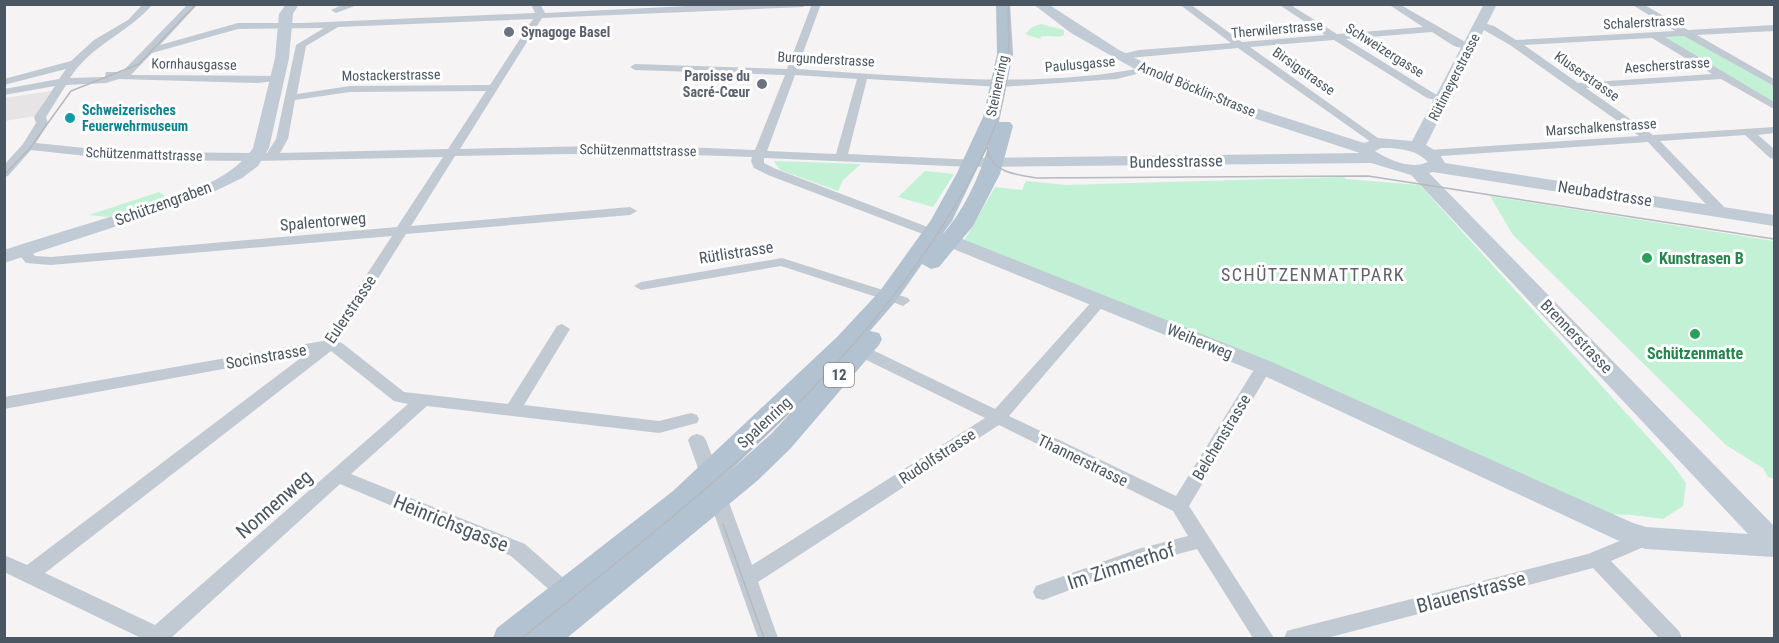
<svg xmlns="http://www.w3.org/2000/svg" width="1779" height="643" font-family="'Roboto Condensed',sans-serif">
<rect width="100%" height="100%" fill="#f5f3f3"/>
<path fill="#e6e4e5" d="M51,91L35,116L5,121V98Z"/>
<path fill="#c3f1d5" d="M1041,24L1064,30V35C1057,39 1049,34 1040,37L1041,39L1027,35L1026,33L1032,27Z
M1686,33L1774,83V108L1651,35Z
M774,161L861,164L843,180L838,191L780,170Z
M925,171L954,174L933,207L898,197Z
M1344,177L1346,179L1420,185L1673,465L1686,483L1683,506L1663,519L1632,515L1604,514L964,241L995,187L1022,190L1026,181L1066,185Z
M159,192L165,196L161,200L109,217L89,215Z
M1490,196L1774,241V479L1768,477L1763,468L1726,445L1513,235Z"/>
<g fill="none" stroke-linecap="round" stroke-linejoin="round">
<path fill="#c1cad2" fill-rule="evenodd" d="M143,4H153C128,33 91,45 70,78L105,77L106,72H122L188,4H198L160,45L238,23H303L535,13L531,4H540L545,13L728,4H807L803,7L542,18L460,149L635,145L755,150L785,75L635,70L630,67L635,64L787,69L812,4H821L797,69C913,76 1032,90 1147,67L1152,70L1117,79L1001,87L867,79L848,154L976,160V166L972,167L764,158V163L776,169L946,234L948,237L946,240L941,241L768,175L754,168L751,161L752,157L635,153L455,156L411,226L630,207L637,211L630,215L406,234L338,342L342,343L404,392L508,404L557,326L562,324L570,329L524,405L659,421L691,413L697,415L699,419L697,423L659,433L427,406L351,474L525,544L577,590L580,596L577,602L570,605L563,602L511,556L340,484L171,638H141L4,572V555L27,565L306,354L4,409V397L323,341L392,236L51,265L26,263L16,251L23,247L28,248L35,256L51,257L397,227L443,157L256,161L123,160L31,150L8,176L4,177V165L23,144L36,123L34,117L55,86L4,95V89L59,79L66,69L4,85V79L71,61L94,40L128,20ZM533,19L490,85L350,86L297,94L306,46L338,27ZM324,28L296,45L276,139L267,153L123,152L36,143L48,123L46,117L66,85L106,83L119,79L258,83L281,80V76L131,75L152,53L238,29ZM795,75L857,79L836,154L767,151ZM486,91L448,149L280,153L288,139L295,100L350,92ZM331,351L394,401L408,404L155,625L45,573Z
M344,4H360L336,13L331,10Z
M1179,4H1190L1242,42L1325,35L1278,4H1289L1337,34L1423,27L1388,4H1399L1474,47L1469,50L1454,46L1432,32L1346,39L1435,94L1447,97L1448,99L1443,102L1427,98L1334,40L1250,47L1382,141L1384,143L1378,147L1238,48L1118,59V55L1139,50L1231,43Z
M1631,4H1643L1688,30L1774,25V31L1697,35L1774,79V86L1684,36L1665,37L1774,102V109L1721,79L1586,88L1653,135L1774,127V133L1758,135L1774,149V159L1770,158L1745,135L1660,141L1725,208L1727,211L1725,214H1715L1648,142L1426,157V151L1430,150L1639,136L1510,45L1475,25L1480,22L1494,26L1516,40L1675,31ZM1652,38L1712,74L1578,83L1524,45Z
M782,258L908,298L910,301L903,306L898,304L781,266L641,290L634,286L641,282Z
M1100,296L1107,301L1105,304L1009,416L1176,496L1258,363H1270L1272,367L1189,506L1274,638H1253L1197,549L1140,564L1043,600L1036,598L1033,592L1036,586L1138,549L1188,536L1173,511L999,425L758,582L778,638H758L688,440L691,436L697,434L703,436L706,440L752,565L985,418L846,350L843,346L846,342H856L995,409L1095,298Z
M1646,530L1653,533L1655,538L1653,543L1611,561L1679,631L1682,638H1659L1593,568L1327,638H1284L1287,631L1294,629L1588,554Z"/>
<path fill="#c1cbd6" fill-rule="evenodd" d="M286,4H299L293,14L289,58L269,148L258,166L242,178L197,200L4,263V250C35,240 66,230 97,221C144,206 224,191 253,148L275,58L279,14Z
M1033,4H1048L1119,50L1159,70L1243,104L1364,143L1378,138L1412,141L1484,4H1497L1426,145L1439,153L1445,163L1774,215V226L1433,172L1429,173L1774,526V557L1646,549L1617,540L1256,372L941,244L939,240L941,236H955L1272,362L1633,523L1646,527L1748,534L1411,175L1371,163L966,167L964,163L966,159L972,158L1360,153L1232,111L1149,77L1071,33ZM1381,148C1397,148 1416,149 1428,162C1411,170 1389,160 1375,151Z"/>
<path fill="#b3c2d1" fill-rule="evenodd" d="M996,4H1010L1013,54L999,122H1010L1013,126L1000,174L973,226L939,267L931,269L922,264L896,301L870,331L879,333L882,339L879,345L791,448L757,481L567,638H493L497,628L673,491L837,337L880,291L931,220L957,173L983,117L997,54ZM989,144C979,179 963,212 939,239L952,221ZM796,407L771,434L731,470Z"/>
<path stroke="#b5b8bd" stroke-width="1.5" d="M987,146C989,172 1016,175 1037,178L1368,176L1774,239
M4,175L30,148L71,91L139,64L196,4
M723,524L764,638
M522,638C676,515 837,394 943,225C967,187 991,147 1002,103C1010,71 1009,37 1008,4"/>
</g>
<g fill="#6b7280" stroke="#fff" stroke-width="2">
<circle cx="509" cy="32" r="6"/>
<circle cx="762" cy="84" r="6"/>
</g>
<circle fill="#0f9aa8" stroke="#fff" stroke-width="2" cx="70" cy="118" r="6"/>
<g fill="#2e9e5b" stroke="#fff" stroke-width="2">
<circle cx="1647" cy="258" r="6"/>
<circle cx="1695" cy="334" r="6"/>
</g>
<g text-anchor="middle" stroke-width="6" stroke-linejoin="round" paint-order="stroke">
<g font-size="14" fill="#4a5661" stroke="#fff">
<text transform="translate(1644 22) rotate(-3)" y="5">Schalerstrasse</text>
<text transform="translate(1277 29) rotate(-5)" y="5">Therwilerstrasse</text>
<text transform="translate(1385 50) rotate(32)" y="5">Schweizergasse</text>
<text transform="translate(826 59) rotate(3)" y="5">Burgunderstrasse</text>
<text transform="translate(194 64) rotate(1)" y="5">Kornhausgasse</text>
<text transform="translate(1080 64) rotate(-5)" y="5">Paulusgasse</text>
<text transform="translate(1667 65) rotate(-4)" y="5">Aescherstrasse</text>
<text transform="translate(1304 71) rotate(35)" y="5">Birsigstrasse</text>
<text transform="translate(391 75) rotate(-1)" y="5">Mostackerstrasse</text>
<text transform="translate(1587 76) rotate(35)" y="5">Kluserstrasse</text>
<text transform="translate(1454 77) rotate(-63)" y="5">Rütimeyerstrasse</text>
<text transform="translate(997 86) rotate(-78)" y="5">Steinenring</text>
<text transform="translate(1197 89) rotate(22)" y="5">Arnold Böcklin-Strasse</text>
<text transform="translate(1601 127) rotate(-4)" y="5">Marschalkenstrasse</text>
<text transform="translate(638 150) rotate(1)" y="5">Schützenmattstrasse</text>
<text transform="translate(144 154) rotate(2)" y="5">Schützenmattstrasse</text>
</g>
<g font-size="14" font-weight="bold" fill="#5b616d" stroke="#fff" text-anchor="start">
<text x="521" y="37">Synagoge Basel</text>
<text x="750" y="81" text-anchor="end">Paroisse du<tspan x="750" dy="16">Sacré-Cœur</tspan></text>
</g>
<g font-size="14" font-weight="bold" fill="#0d838f" stroke="#fff" text-anchor="start">
<text x="82" y="115">Schweizerisches<tspan x="82" dy="16">Feuerwehrmuseum</tspan></text>
</g>
<rect fill="#fff" stroke="#808990" stroke-width="1.5" x="824" y="363" width="30" height="24" rx="4.5"/>
<g font-size="15" font-weight="bold" fill="#4a5661">
<text x="839" y="380">12</text>
</g>
<g font-size="16" fill="#4a5661" stroke="#fff">
<text transform="translate(1176 161) rotate(-1)" y="6">Bundesstrasse</text>
<text transform="translate(1605 193) rotate(9)" y="6">Neubadstrasse</text>
<text transform="translate(163 203) rotate(-20)" y="6">Schützengraben</text>
<text transform="translate(323 221) rotate(-5)" y="6">Spalentorweg</text>
<text transform="translate(736 252) rotate(-9)" y="6">Rütlistrasse</text>
<text transform="translate(350 309) rotate(-56)" y="6">Eulerstrasse</text>
<text transform="translate(1577 336) rotate(46)" y="6">Brennerstrasse</text>
<text transform="translate(1200 341) rotate(22)" y="6">Weiherweg</text>
<text transform="translate(266 356) rotate(-10)" y="6">Socinstrasse</text>
<text transform="translate(764 422) rotate(-43)" y="6">Spalenring</text>
<text transform="translate(1221 437) rotate(-59)" y="6">Belchenstrasse</text>
<text transform="translate(937 456) rotate(-33)" y="6">Rudolfstrasse</text>
<text transform="translate(1083 460) rotate(26)" y="6">Thannerstrasse</text>
</g>
<g font-size="16" font-weight="bold" fill="#27864d" stroke="#fff" text-anchor="start">
<text x="1659" y="264">Kunstrasen B</text>
<text x="1695" y="359" text-anchor="middle">Schützenmatte</text>
</g>
<g font-size="18" letter-spacing="1.5" fill="#5f6368" stroke="#fff">
<text x="1313" y="281">SCHÜTZENMATTPARK</text>
</g>
<g font-size="20" fill="#4a5661" stroke="#fff">
<text transform="translate(274 504) rotate(-41)" y="7">Nonnenweg</text>
<text transform="translate(451 523) rotate(22)" y="7">Heinrichsgasse</text>
<text transform="translate(1121 566) rotate(-18)" y="7">Im Zimmerhof</text>
<text transform="translate(1471 592) rotate(-15)" y="7">Blauenstrasse</text>
</g>
</g>
<rect width="1779" height="643" fill="none" stroke="#4a5661" stroke-width="12"/>
</svg>
